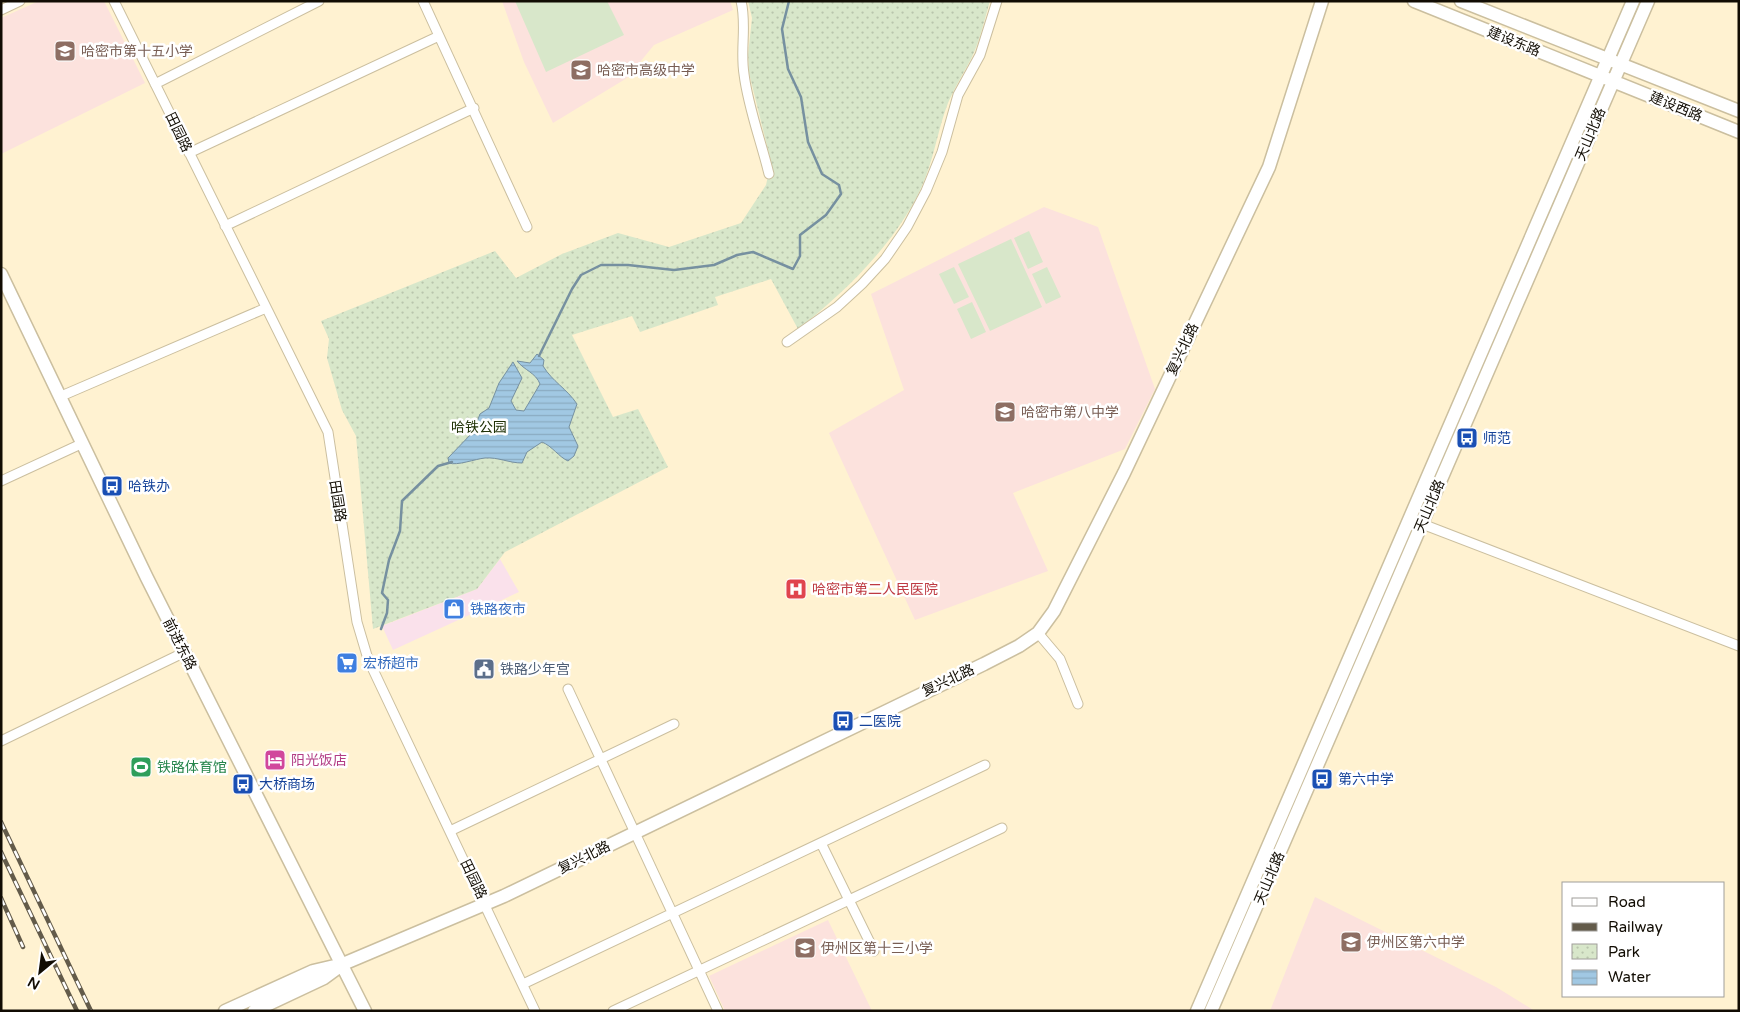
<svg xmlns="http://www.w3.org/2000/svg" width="1740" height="1012" font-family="'Varela Round','Noto Sans SC',sans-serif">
<defs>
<pattern id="park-dots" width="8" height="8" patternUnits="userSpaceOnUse" patternTransform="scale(1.25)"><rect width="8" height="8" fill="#d8e7ca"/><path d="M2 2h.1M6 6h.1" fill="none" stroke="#b8c5ac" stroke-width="1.8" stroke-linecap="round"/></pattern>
<pattern id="water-rules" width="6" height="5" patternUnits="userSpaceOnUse" patternTransform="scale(1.25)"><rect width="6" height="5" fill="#a1c8e3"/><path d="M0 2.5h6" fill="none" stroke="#8aabc1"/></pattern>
</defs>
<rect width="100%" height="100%" fill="#fff2d1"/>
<path fill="#fae1eb" d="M500,559L519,592L393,650L382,626L477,589Z"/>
<path fill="#fce2dd" d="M39,1H104L145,83L1,154V18Z
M502,1H730L733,10L654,45L627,78L553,123L524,62Z
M1044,207L1098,227L1155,389L1125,449L1013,493L1048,571L915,620L829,433L904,390L871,294Z
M1315,897L1496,987L1535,1011H1270Z
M828,920L872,1011H725L709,976Z"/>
<path fill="url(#park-dots)" d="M748,1H990C984,21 980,41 971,59C963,74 955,87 948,103C939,126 935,152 926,176C904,235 847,291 798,329L771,279L715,297L718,305L640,332L632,316L572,335L613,417L638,409L668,467L505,552L477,589L373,629L356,436L342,410L327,358L329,339L321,321L495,251L516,278L562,254L618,233L669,247L741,223L766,185L771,162L749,73L748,55L752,18Z"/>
<path fill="#d8e7ca" d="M515,1H607L624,35L546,72Z
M1029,231L1043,262L1028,269L1014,238Z
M1011,239L1042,307L990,331L958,264Z
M954,267L969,297L954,304L939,274Z
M1047,267L1061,297L1046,304L1032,274Z
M972,302L986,332L971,339L957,309Z"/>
<path fill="url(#water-rules)" stroke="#7690a0" d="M537,354L544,360L543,366C552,381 567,389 577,404L569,427L578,446L574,456L568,461C559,457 552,446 542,442L527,452L522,463C509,463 498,457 485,458C475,459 457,466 449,463L448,458L473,432L480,414L489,408L499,383L513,362L522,378L511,401L516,410L524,411L540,384C536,373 524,370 517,361L530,363Z"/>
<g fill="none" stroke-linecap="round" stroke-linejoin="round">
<path stroke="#7690a0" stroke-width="2.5" d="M539,356L572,289L581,275L601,265H628L674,270L714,265L737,255L753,252L793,269L800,256V235L826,215L841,194L839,185L822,174L808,142L801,97L788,69L782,29L789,1
M381,629L387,613L388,600L382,593L389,560L400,531L402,501L438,466L452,462"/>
<g stroke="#cbbf9f" stroke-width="11">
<path id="street" d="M114,1L328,432L357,622L368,659L535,1011
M423,1L527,227
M741,1C747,25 740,49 744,74C748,107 761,141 769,174
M1,10L20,1
M155,84L319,1
M189,153L439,36
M225,226L474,108
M787,342L837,307L862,284L885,259L907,227L926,191L942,152L958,95L980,55L997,1
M59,397L266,308
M1,481L81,444
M1417,522L1739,646
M1038,633L1060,659L1078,704
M568,689L718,1011
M1,741L185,652
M450,831L674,724
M821,843L874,951
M523,984L985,765
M613,1011L1002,828"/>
</g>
<g stroke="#cbbf9f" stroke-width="15">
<path id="secondary" d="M1414,1L1739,132
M1461,1L1739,111
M1,274L147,578L365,1011
M225,1011L313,971L343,964L504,896L984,664L1019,646L1038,633L1054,611L1124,473L1269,167L1322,1
M254,1011L324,978L339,967
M1197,1011L1633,1
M1211,1011L1648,1"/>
</g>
<use href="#street" stroke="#fff" stroke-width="9"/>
<use href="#secondary" stroke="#fff" stroke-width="12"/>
<g stroke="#635b4a" stroke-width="4.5">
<path id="rail" d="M1,822L91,1011
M1,852L77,1011
M1,898L23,947"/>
</g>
<use href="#rail" stroke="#fff" stroke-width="2.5" stroke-dasharray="8" stroke-linecap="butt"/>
</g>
<defs>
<g id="school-square" transform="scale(1.125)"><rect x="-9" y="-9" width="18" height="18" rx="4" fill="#8d6e63" stroke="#fff"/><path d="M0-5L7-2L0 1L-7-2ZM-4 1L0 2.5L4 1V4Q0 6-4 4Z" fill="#fff"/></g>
<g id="university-square" transform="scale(1.125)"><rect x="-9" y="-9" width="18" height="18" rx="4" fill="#8d6e63" stroke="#fff"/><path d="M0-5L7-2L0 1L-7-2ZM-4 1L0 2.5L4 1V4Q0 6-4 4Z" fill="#fff"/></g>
<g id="bus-square" transform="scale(1.125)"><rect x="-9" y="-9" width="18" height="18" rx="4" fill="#1a4fb4" stroke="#fff"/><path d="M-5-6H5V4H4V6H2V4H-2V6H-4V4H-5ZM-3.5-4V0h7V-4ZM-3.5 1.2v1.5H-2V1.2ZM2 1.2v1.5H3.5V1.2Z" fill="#fff"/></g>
<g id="hospital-square" transform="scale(1.125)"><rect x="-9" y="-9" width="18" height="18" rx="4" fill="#e0444e" stroke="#fff"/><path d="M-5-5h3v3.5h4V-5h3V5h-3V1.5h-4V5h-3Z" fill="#fff"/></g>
<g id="shop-square" transform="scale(1.125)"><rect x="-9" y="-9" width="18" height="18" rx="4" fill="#3f7fe0" stroke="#fff"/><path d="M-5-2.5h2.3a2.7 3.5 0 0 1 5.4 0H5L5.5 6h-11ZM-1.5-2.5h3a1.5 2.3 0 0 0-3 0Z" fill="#fff"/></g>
<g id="supermarket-square" transform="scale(1.125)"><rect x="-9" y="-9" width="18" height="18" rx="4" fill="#3f7fe0" stroke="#fff"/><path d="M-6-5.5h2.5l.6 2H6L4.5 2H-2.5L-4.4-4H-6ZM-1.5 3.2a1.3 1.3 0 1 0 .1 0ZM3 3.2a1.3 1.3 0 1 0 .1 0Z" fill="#fff"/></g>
<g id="civic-square" transform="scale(1.125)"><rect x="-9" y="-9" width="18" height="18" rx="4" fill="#5c6f8a" stroke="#fff"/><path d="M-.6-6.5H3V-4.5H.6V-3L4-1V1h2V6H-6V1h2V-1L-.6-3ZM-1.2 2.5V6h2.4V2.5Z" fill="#fff"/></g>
<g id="hotel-square" transform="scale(1.125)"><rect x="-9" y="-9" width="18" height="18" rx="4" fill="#d1479c" stroke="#fff"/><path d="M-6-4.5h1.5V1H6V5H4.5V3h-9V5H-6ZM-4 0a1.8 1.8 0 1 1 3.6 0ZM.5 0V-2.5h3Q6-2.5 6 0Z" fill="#fff"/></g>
<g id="stadium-square" transform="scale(1.125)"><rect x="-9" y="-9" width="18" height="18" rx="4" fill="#2e9e5b" stroke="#fff"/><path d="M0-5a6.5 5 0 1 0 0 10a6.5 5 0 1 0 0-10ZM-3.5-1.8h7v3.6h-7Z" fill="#fff"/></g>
</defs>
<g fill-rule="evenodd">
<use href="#school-square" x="65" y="51"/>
<use href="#university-square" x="581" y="70"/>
<use href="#school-square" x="1005" y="412"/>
<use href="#bus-square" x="1467" y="438"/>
<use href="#bus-square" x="112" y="486"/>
<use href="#hospital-square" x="796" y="589"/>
<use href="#shop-square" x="454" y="609"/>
<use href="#supermarket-square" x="347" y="663"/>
<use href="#civic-square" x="484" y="669"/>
<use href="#bus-square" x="843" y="721"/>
<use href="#hotel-square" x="275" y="760"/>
<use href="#stadium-square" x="141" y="767"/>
<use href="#bus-square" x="1322" y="779"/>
<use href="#bus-square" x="243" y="784"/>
<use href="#school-square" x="1351" y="942"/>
<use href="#school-square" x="805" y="948"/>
</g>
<g text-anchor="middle" stroke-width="5" stroke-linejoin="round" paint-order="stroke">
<g font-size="14" fill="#110c03" stroke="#fff">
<text transform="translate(1514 41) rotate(22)" y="5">建设东路</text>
<text transform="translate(1676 106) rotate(22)" y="5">建设西路</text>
<text transform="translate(179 132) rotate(64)" y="5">田园路</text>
<text transform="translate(1590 134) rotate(-67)" y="5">天山北路</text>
<text transform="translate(1182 349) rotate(-65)" y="5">复兴北路</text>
<text transform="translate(338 501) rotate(81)" y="5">田园路</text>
<text transform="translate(1429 506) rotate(-67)" y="5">天山北路</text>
<text transform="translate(180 644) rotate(63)" y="5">前进东路</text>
<text transform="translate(948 680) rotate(-25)" y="5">复兴北路</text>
<text transform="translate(584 857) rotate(-26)" y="5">复兴北路</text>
<text transform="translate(1269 878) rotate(-67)" y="5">天山北路</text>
<text transform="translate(474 879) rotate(64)" y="5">田园路</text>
</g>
<g font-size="14" fill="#785e54" stroke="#fff" text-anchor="start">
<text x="81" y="56">哈密市第十五小学</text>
<text x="597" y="75">哈密市高级中学</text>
<text x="1021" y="417">哈密市第八中学</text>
<text x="1367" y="947">伊州区第六中学</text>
<text x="821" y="953">伊州区第十三小学</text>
</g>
<g font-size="14" fill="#213308" stroke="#fff">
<text x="479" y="432">哈铁公园</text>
</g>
<g font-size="14" fill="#164399" stroke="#fff" text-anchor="start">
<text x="1483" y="443">师范</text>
<text x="128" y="491">哈铁办</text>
<text x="859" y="726">二医院</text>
<text x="1338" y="784">第六中学</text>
<text x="259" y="789">大桥商场</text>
</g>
<g font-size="14" fill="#be3a42" stroke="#fff" text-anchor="start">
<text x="812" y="594">哈密市第二人民医院</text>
</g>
<g font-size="14" fill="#366cbe" stroke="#fff" text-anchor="start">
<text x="470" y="614">铁路夜市</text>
<text x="363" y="668">宏桥超市</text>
</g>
<g font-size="14" fill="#4e5e75" stroke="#fff" text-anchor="start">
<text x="500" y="674">铁路少年宫</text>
</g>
<g font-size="14" fill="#b23c85" stroke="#fff" text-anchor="start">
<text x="291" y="765">阳光饭店</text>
</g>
<g font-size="14" fill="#27864d" stroke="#fff" text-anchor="start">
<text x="157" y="772">铁路体育馆</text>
</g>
</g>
<rect width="1740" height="1012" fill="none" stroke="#110c03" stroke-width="5"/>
<rect x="1562" y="882" width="162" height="115" fill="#ffffff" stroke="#a09e9a"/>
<rect x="1572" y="898" width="25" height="8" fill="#ffffff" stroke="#a09e9a"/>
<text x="1608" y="907" font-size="15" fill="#110c03">Road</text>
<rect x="1572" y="923" width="25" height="8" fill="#635b4a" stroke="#a09e9a"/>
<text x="1608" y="932" font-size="15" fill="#110c03">Railway</text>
<rect x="1572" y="944" width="25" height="15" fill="url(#park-dots)" stroke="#a09e9a"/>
<text x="1608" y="957" font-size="15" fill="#110c03">Park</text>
<rect x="1572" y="970" width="25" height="15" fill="url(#water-rules)" stroke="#a09e9a"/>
<text x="1608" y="982" font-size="15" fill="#110c03">Water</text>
<g transform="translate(40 972) rotate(209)" stroke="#ffffff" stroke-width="4" paint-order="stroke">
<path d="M0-4L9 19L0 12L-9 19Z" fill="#110c03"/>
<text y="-8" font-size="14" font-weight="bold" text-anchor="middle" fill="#110c03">N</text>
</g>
</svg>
